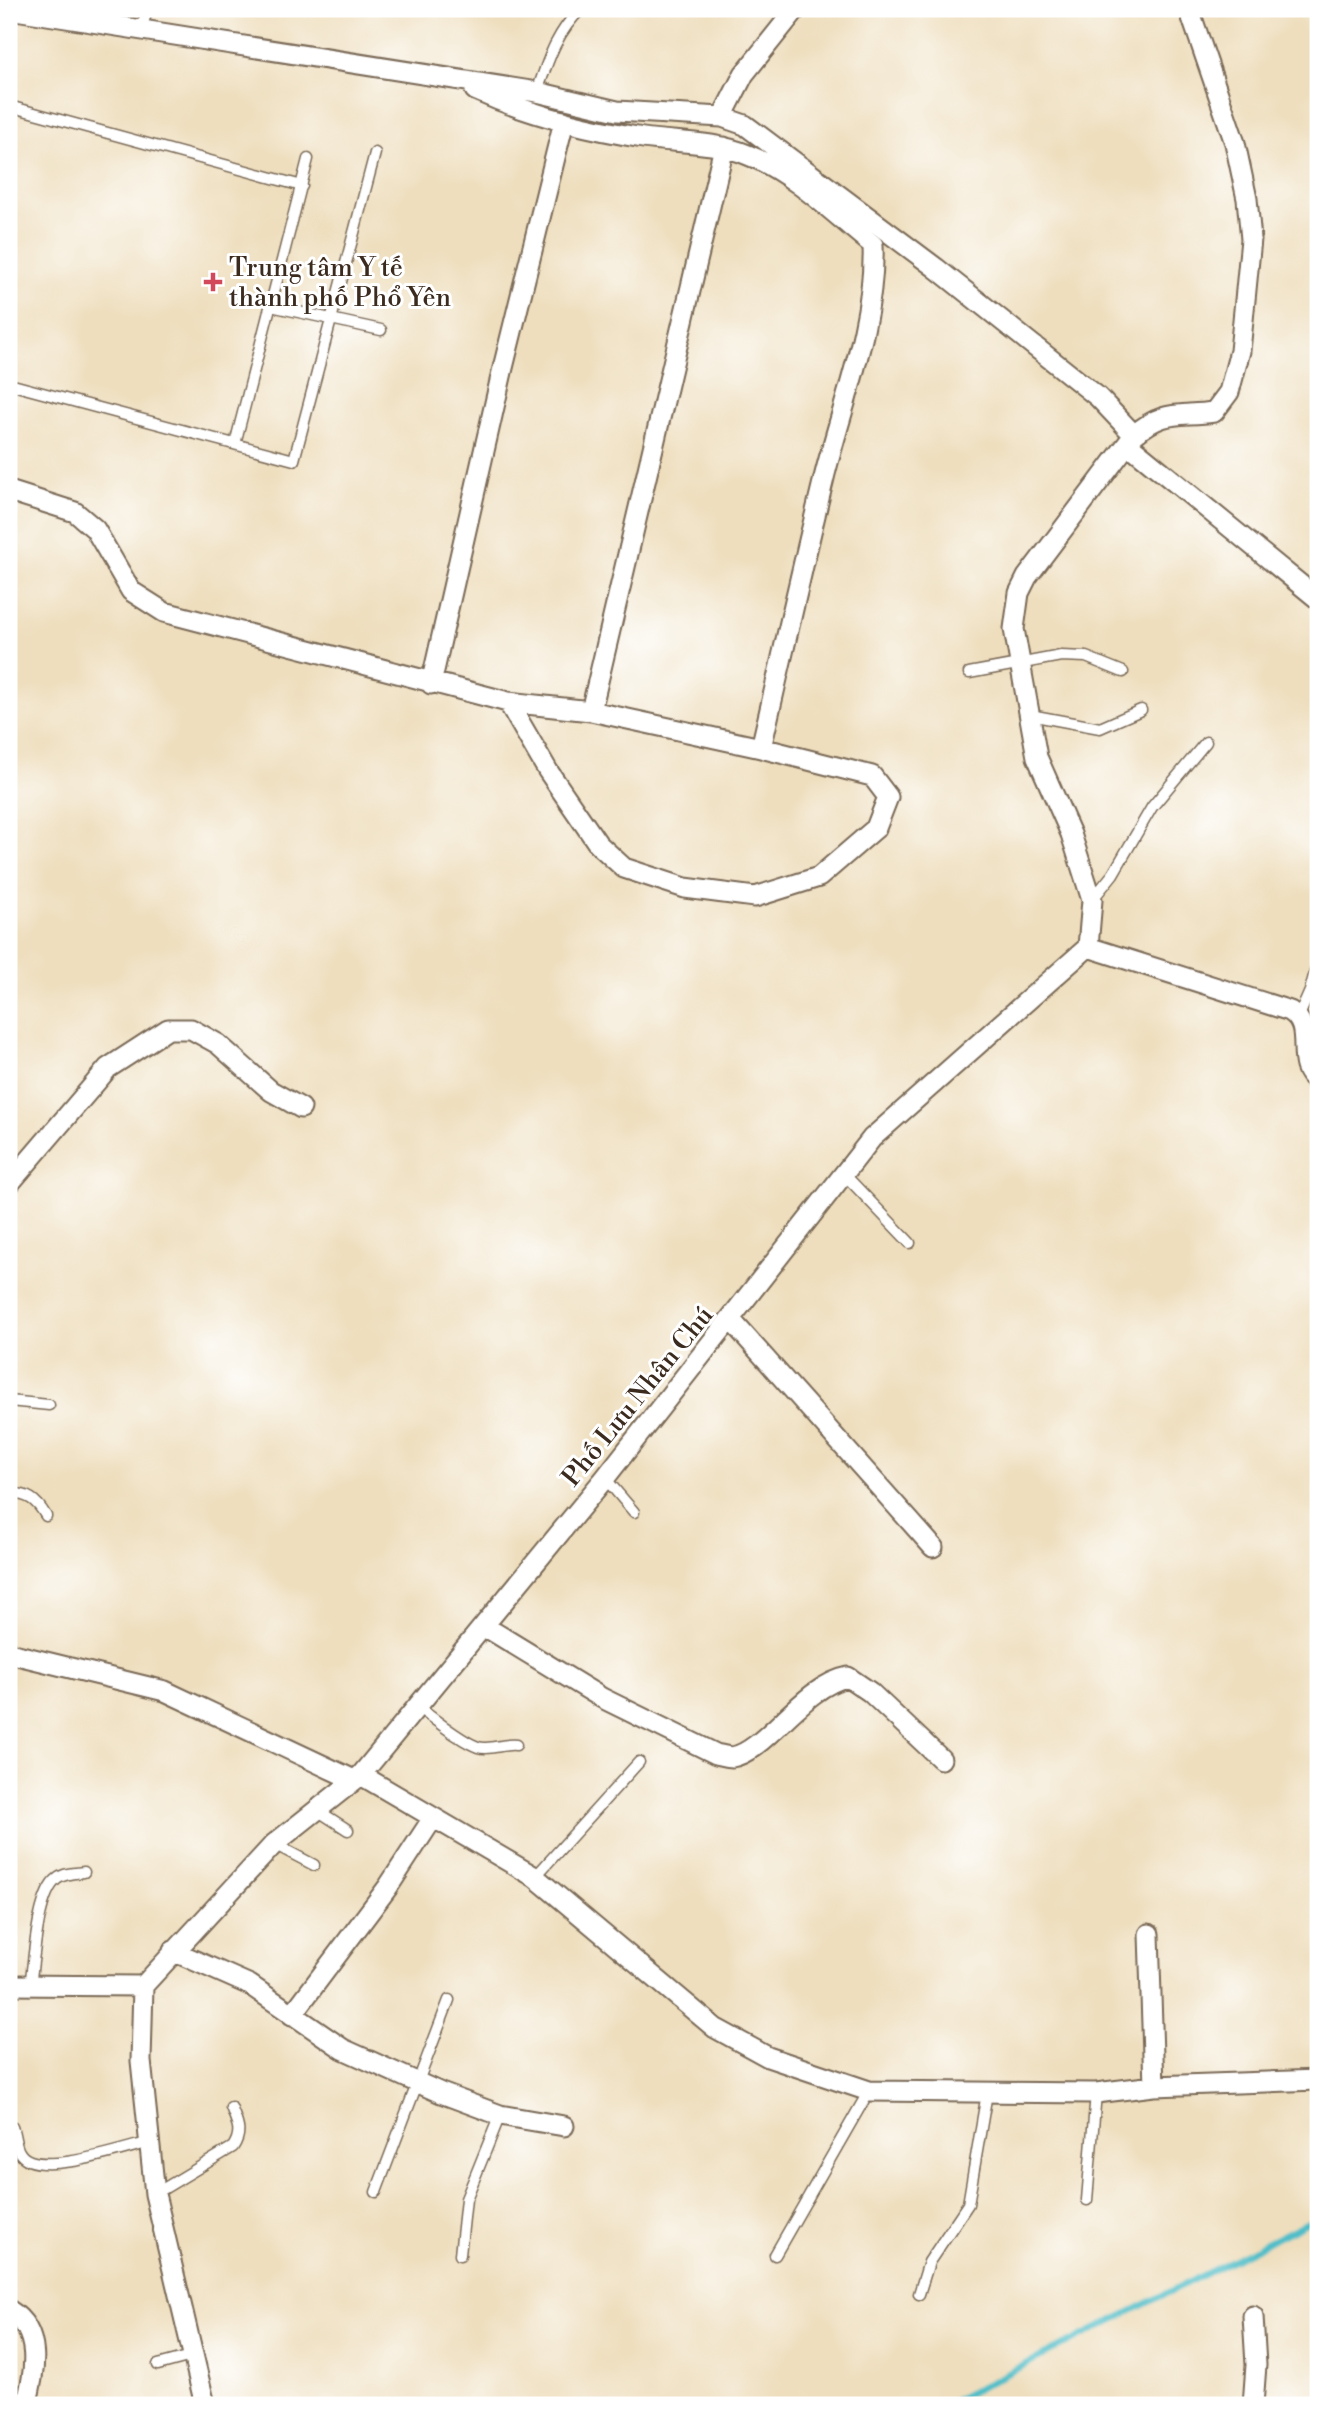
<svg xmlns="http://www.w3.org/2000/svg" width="1327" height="2414" font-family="'Libre Bodoni',serif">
<rect width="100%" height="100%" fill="#fff"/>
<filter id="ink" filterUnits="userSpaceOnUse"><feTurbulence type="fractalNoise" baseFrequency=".0143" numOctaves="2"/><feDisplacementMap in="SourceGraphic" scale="14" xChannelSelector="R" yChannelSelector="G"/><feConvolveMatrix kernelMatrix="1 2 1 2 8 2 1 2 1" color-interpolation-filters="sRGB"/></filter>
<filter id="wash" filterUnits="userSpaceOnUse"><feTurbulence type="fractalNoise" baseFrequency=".00686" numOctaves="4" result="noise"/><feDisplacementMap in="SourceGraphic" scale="28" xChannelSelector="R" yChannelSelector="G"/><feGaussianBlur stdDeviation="1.57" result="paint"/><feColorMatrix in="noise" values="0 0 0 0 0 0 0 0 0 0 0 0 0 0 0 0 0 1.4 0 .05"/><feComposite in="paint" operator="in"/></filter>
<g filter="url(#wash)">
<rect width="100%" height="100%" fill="#eedebd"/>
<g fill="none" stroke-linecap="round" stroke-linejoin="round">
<path stroke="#50bec8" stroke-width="6" d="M945,2405L1318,2217"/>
</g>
</g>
<g filter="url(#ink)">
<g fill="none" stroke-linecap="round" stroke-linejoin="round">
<g stroke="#7a6956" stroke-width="13">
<path id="lane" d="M141,28L148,9
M537,92C548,60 556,33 581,9
M9,106L302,186
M271,306L381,330
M9,384L294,460L375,153
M235,444L308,159
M969,673L1061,656L1086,657L1123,672
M1030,715L1100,728L1141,710
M1092,900L1113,874L1152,807L1206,742
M1299,1016L1310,991L1318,960
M844,1174L910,1243
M9,1401L49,1405
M605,1478L634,1512
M9,1493C28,1494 36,1499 46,1516
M417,1707C434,1718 460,1741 478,1747C490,1751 504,1743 516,1745
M317,1810L348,1830
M274,1844L314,1865
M535,1877L639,1762
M30,1986C34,1960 37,1894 57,1879C64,1873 75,1873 84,1872
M12,2127C15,2134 15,2147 20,2153C36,2179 125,2148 150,2142
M376,2192L449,2000
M155,2194L233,2147C243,2132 237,2123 231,2107
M1087,2200L1096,2093
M460,2255L466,2199L500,2115
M775,2255L869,2091
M919,2294L929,2262L968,2204L987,2093
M158,2365L195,2355"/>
</g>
<g stroke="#7a6956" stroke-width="23">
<path id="street" d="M9,9L537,92L617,111L722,117L745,125L936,268L1098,397L1134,435
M475,90C527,114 587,129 643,138C679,143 714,141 748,155C794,173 835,215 873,245C876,320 842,405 824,478C802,568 782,658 761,748
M722,117L744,74L796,9
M1128,444L1318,599
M9,491L75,512L95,529L131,591L164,612L508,702L591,711L761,748L872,776L888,797L876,828L819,877L755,897L685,888L624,868L598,844L548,771L508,702
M431,684L502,372L564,121
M591,711L724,147
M1088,947L1290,1011C1317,1027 1291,1066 1318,1082
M9,1184L108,1068L168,1029H191L218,1044L271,1091L301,1108
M731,1320L933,1547
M484,1626L602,1698L716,1754C721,1755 728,1757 732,1757C765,1752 804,1685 848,1677L870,1692L941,1759
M9,1653L165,1691L354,1780
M361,1775L535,1877L715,2028L768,2057L869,2091L1096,2093L1154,2086L1318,2080
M1149,1934L1154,2086
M173,1951L250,1985L343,2049L441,2093L500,2115L564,2126
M9,1985L143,1986
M292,2015L388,1887L433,1818
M9,2310C43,2331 35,2373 26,2405
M1253,2316L1256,2365L1253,2405
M205,2405L155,2194L141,2061L143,1986L274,1844L361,1775L605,1478L872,1138L1088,947L1092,900L1071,834L1037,757L1014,629L1019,593L1027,577L1134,435C1164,409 1178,417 1214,412L1229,392L1240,351L1251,239L1247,199L1235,143L1189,9"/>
</g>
<use href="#lane" stroke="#fff" stroke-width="10"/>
<use href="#street" stroke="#fff" stroke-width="19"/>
</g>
</g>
<path fill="#d1495b" stroke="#fff" stroke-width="2.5" d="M209.5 271.5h7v7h7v7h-7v7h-7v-7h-7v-7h7z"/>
<g text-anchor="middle" stroke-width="6" stroke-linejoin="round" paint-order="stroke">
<g font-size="26" fill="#3b2a1e" stroke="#fff" text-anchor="start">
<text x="229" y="276">Trung tâm Y tế<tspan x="229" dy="30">thành phố Phổ Yên</tspan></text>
</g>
<g font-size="26" fill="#3b2a1e" stroke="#fff">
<text transform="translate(637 1396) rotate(-51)" y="9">Phố Lưu Nhân Chú</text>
</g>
</g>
<rect width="1327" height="2414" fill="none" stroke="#fff" stroke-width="35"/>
</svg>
